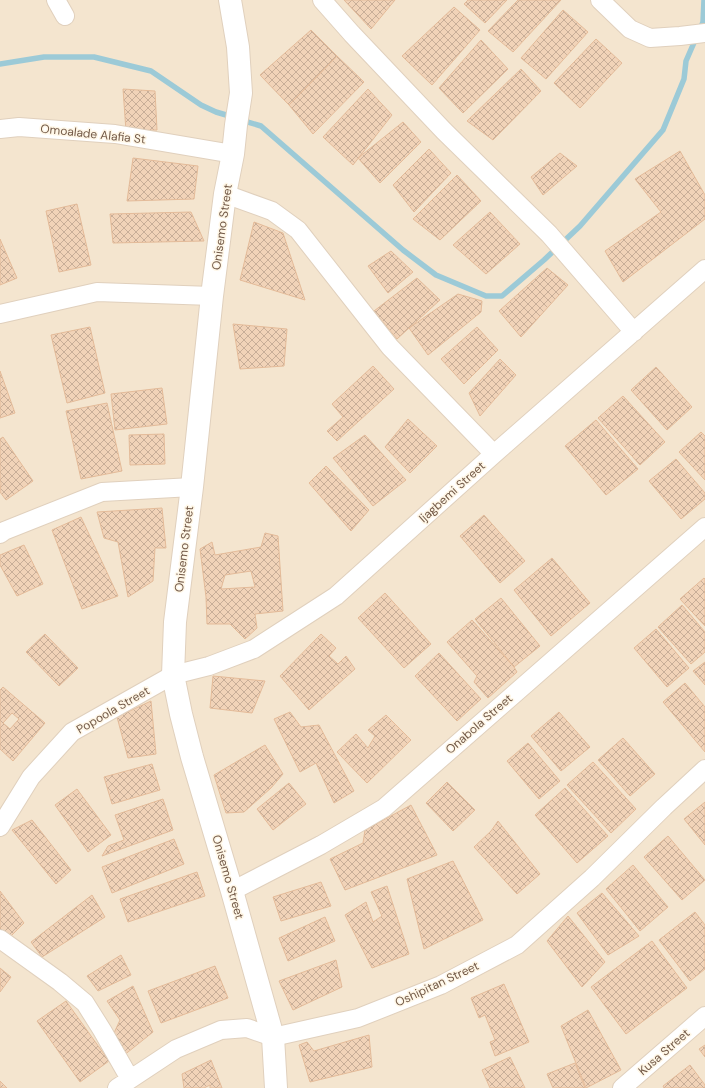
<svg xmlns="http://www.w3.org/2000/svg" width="705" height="1088" font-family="'DM Sans',sans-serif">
<defs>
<pattern id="building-cross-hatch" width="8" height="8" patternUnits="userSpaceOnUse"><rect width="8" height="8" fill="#f1d3b8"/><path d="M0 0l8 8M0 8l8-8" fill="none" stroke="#c8ae98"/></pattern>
</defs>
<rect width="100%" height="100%" fill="#fcf3e1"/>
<path fill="#f4e5cf" d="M0,0H705V1088H0Z"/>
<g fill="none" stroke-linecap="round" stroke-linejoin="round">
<path stroke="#9ccad7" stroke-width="5.5" d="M0,64L44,57H94L151,71L201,105L216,112L233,117
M241,120L261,126L403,250L436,275L486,296H502L544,260L580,226L663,130L684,79L686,61L703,22L704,0"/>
</g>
<path fill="url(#building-cross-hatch)" stroke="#e4bb99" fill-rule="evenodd" d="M344,0H395L371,29Z
M468,0H507L485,23L464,4Z
M518,0H561L513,52L488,31Z
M454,7L480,30L432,85L402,56Z
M563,10L588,32L546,79L521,58Z
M311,30L337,56L289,105L260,75Z
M596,39L622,63L580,108L554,83Z
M481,40L508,69L463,113L439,88Z
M337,56L364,82L313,134L289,105Z
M521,69L541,91L493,140L467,121Z
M123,89L155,91L157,130L126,131Z
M368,89L392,115L353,165L323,137Z
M403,122L421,142L380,183L358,158Z
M429,149L451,173L414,212L393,185Z
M680,151L705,195V219L623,282L605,251L661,212L635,179Z
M560,153L577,166L543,195L531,177Z
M133,158L198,166L194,199L127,201Z
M457,175L481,201L440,240L413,219Z
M77,204L91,265L59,272L46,211Z
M191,212L204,241L113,243L110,214Z
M490,212L520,244L486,274L453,245Z
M254,222L283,233L305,300L240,280Z
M0,239L17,278L0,285Z
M391,251L413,272L388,293L368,266Z
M547,268L568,285L521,337L499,311Z
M417,278L440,300L397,339L374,311Z
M458,294L482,301L481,312L428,355L409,328Z
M233,324L287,329L284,366L240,369Z
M90,327L105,393L67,403L51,335Z
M477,327L498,350L464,384L441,359Z
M500,359L516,375L480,416L469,393Z
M373,366L394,389L337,441L327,431L343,417L332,404Z
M656,367L692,407L667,430L631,390Z
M0,371L15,413L0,418Z
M162,388L167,424L115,430L111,394Z
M623,396L665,442L640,465L598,418Z
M107,403L122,471L81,479L66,411Z
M408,419L437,446L410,473L385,447Z
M596,420L638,469L606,495L565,446Z
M701,432L705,436V480L679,452Z
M164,434L165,464L130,465L129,435Z
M365,435L406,480L373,506L333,458Z
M3,437L33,481L6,500L0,492L1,483L0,481V439Z
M676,459L705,493V499L681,519L649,481Z
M326,466L369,510L351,531L309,483Z
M162,508L166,548H155L153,581L128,597L118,542L104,538L97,512Z
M484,515L525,561L500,583L460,536Z
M81,517L118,596L82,609L52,530Z
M265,533L278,536L283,611L255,614L257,628L245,639L230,624H207L206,597L200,549L212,542L215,555L261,547ZM251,571L255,587L221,589L225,575Z
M24,545L43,584L17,596L0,565V555Z
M552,558L590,603L551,636L514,590Z
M704,578L705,579V626L680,599Z
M385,593L431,644L404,668L358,618Z
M501,598L540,646L514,667L475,619Z
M682,605L705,632V652L691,664L658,627Z
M472,620L514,667L517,672L488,698L474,682L477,676L447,642Z
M656,629L689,668L667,687L634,648Z
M45,634L78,668L59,686L26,652Z
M321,634L336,648L329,656L338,664L346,656L355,669L309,710L280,676Z
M439,653L481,699L457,721L415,676Z
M705,662V685L693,671Z
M213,676L265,681L252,713L210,708Z
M685,683L705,707V752L663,702Z
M3,687L45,723L13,761L0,749V690ZM12,713L19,719L10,729L3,723Z
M151,701L156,754L128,758L117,717Z
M290,712L301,727L319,725L354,791L334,803L316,763L300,772L274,719Z
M559,712L590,747L561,771L531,736Z
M386,715L411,740L367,783L337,752L356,734L368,748L375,736L368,730Z
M623,738L655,774L630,796L598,760Z
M528,743L560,781L539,799L507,761Z
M265,745L283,774L271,788L244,812L226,813L214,775Z
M593,762L636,809L611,833L567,785Z
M152,764L160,790L112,804L104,777Z
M447,782L475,810L453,831L426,803Z
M289,783L306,804L273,830L257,809Z
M565,788L608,836L577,863L535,815Z
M77,789L111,835L88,852L55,805Z
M163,799L173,830L102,856L108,846L124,840L115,815Z
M705,802V845L684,819Z
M411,805L437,855L345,890L330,859L363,843L365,830Z
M32,820L71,870L56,884L12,830Z
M498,821L540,874L517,894L474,847L491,831Z
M668,836L705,880L682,900L644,857Z
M174,839L184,864L112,893L102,867Z
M453,861L483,920L424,949L407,879Z
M633,865L668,907L640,931L606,889Z
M197,872L205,896L128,922L120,899Z
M321,882L331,906L281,921L273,897Z
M387,886L409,954L372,968L345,915L366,902L373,922L382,916L371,892Z
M0,891L24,923L7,940L0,930Z
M602,893L639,936L608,955L577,913Z
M92,895L105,917L42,957L31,942Z
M695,912L705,925V969L690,981L659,940Z
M568,916L605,962L582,987L547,941Z
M325,917L335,941L288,961L279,938Z
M652,941L687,988L626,1034L591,987Z
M121,955L131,975L98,991L87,976Z
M336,960L342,987L293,1010L279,981Z
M215,966L228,998L161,1023L148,991Z
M0,968L11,977L0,992Z
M504,984L529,1042L495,1056L490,1042L495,1040L485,1015L479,1018L471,998Z
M133,986L153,1032L123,1056L114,1033L120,1020L107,1001Z
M66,1001L109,1061L80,1082L37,1021Z
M588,1010L621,1070L586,1088L561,1026Z
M369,1035L372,1067L310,1082L299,1045L307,1042L314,1051Z
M705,1045V1057L699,1049Z
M510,1057L525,1088H490L482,1070Z
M211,1060L222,1088H210V1085L204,1088H184L182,1074Z
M575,1063L585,1088H553L547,1074Z
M690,1065L705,1085V1088H664L663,1086Z
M0,1081L7,1088H0Z"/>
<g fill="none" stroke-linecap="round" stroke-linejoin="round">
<g stroke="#e0d0bd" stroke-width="20">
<path id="minor" d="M56,0L65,16
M322,0L352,34L444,131L549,234L634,332
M600,0L630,29L650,38L680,36L705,33
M0,129L19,127L115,134L233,154
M225,194L272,211L298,230L390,347L494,454
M0,314L97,292L212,296
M0,534L4,531L102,492L192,487
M0,827L31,777L72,732L173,675L209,666L254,649L336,596L494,454L705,269
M232,891L321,845L384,808L705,527
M0,939L60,982L85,1003L102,1030L130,1079
M117,1088L176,1049L221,1030L247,1028L273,1037L358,1018L441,985L517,945L592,878L664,807L705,769
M622,1088L705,1016"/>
</g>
<g stroke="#e0d0bd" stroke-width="24">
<path id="tertiary" d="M230,0L238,47L241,93L236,125L233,154L225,194L212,296L192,487L175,622L173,675L181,714L192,757L232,891L273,1037L276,1088"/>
</g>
<use href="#minor" stroke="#fff" stroke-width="18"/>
<use href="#tertiary" stroke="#fff" stroke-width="22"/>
</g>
<g text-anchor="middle" stroke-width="3" stroke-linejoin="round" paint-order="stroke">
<g font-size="12" fill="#735a48" stroke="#fff7e7">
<text transform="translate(93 134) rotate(6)" y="4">Omoalade Alafia St</text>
<text transform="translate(222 227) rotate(-82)" y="4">Onisemo Street</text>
<text transform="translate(452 492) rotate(-42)" y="4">Ijagbemi Street</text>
<text transform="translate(184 549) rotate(-83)" y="4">Onisemo Street</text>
<text transform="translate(113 710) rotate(-30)" y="4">Popoola Street</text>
<text transform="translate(479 724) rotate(-41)" y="4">Onabola Street</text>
<text transform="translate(228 877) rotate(74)" y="4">Onisemo Street</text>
<text transform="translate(437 984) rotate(-25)" y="4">Oshipitan Street</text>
<text transform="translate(664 1052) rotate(-41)" y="4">Kusa Street</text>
</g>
</g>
</svg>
